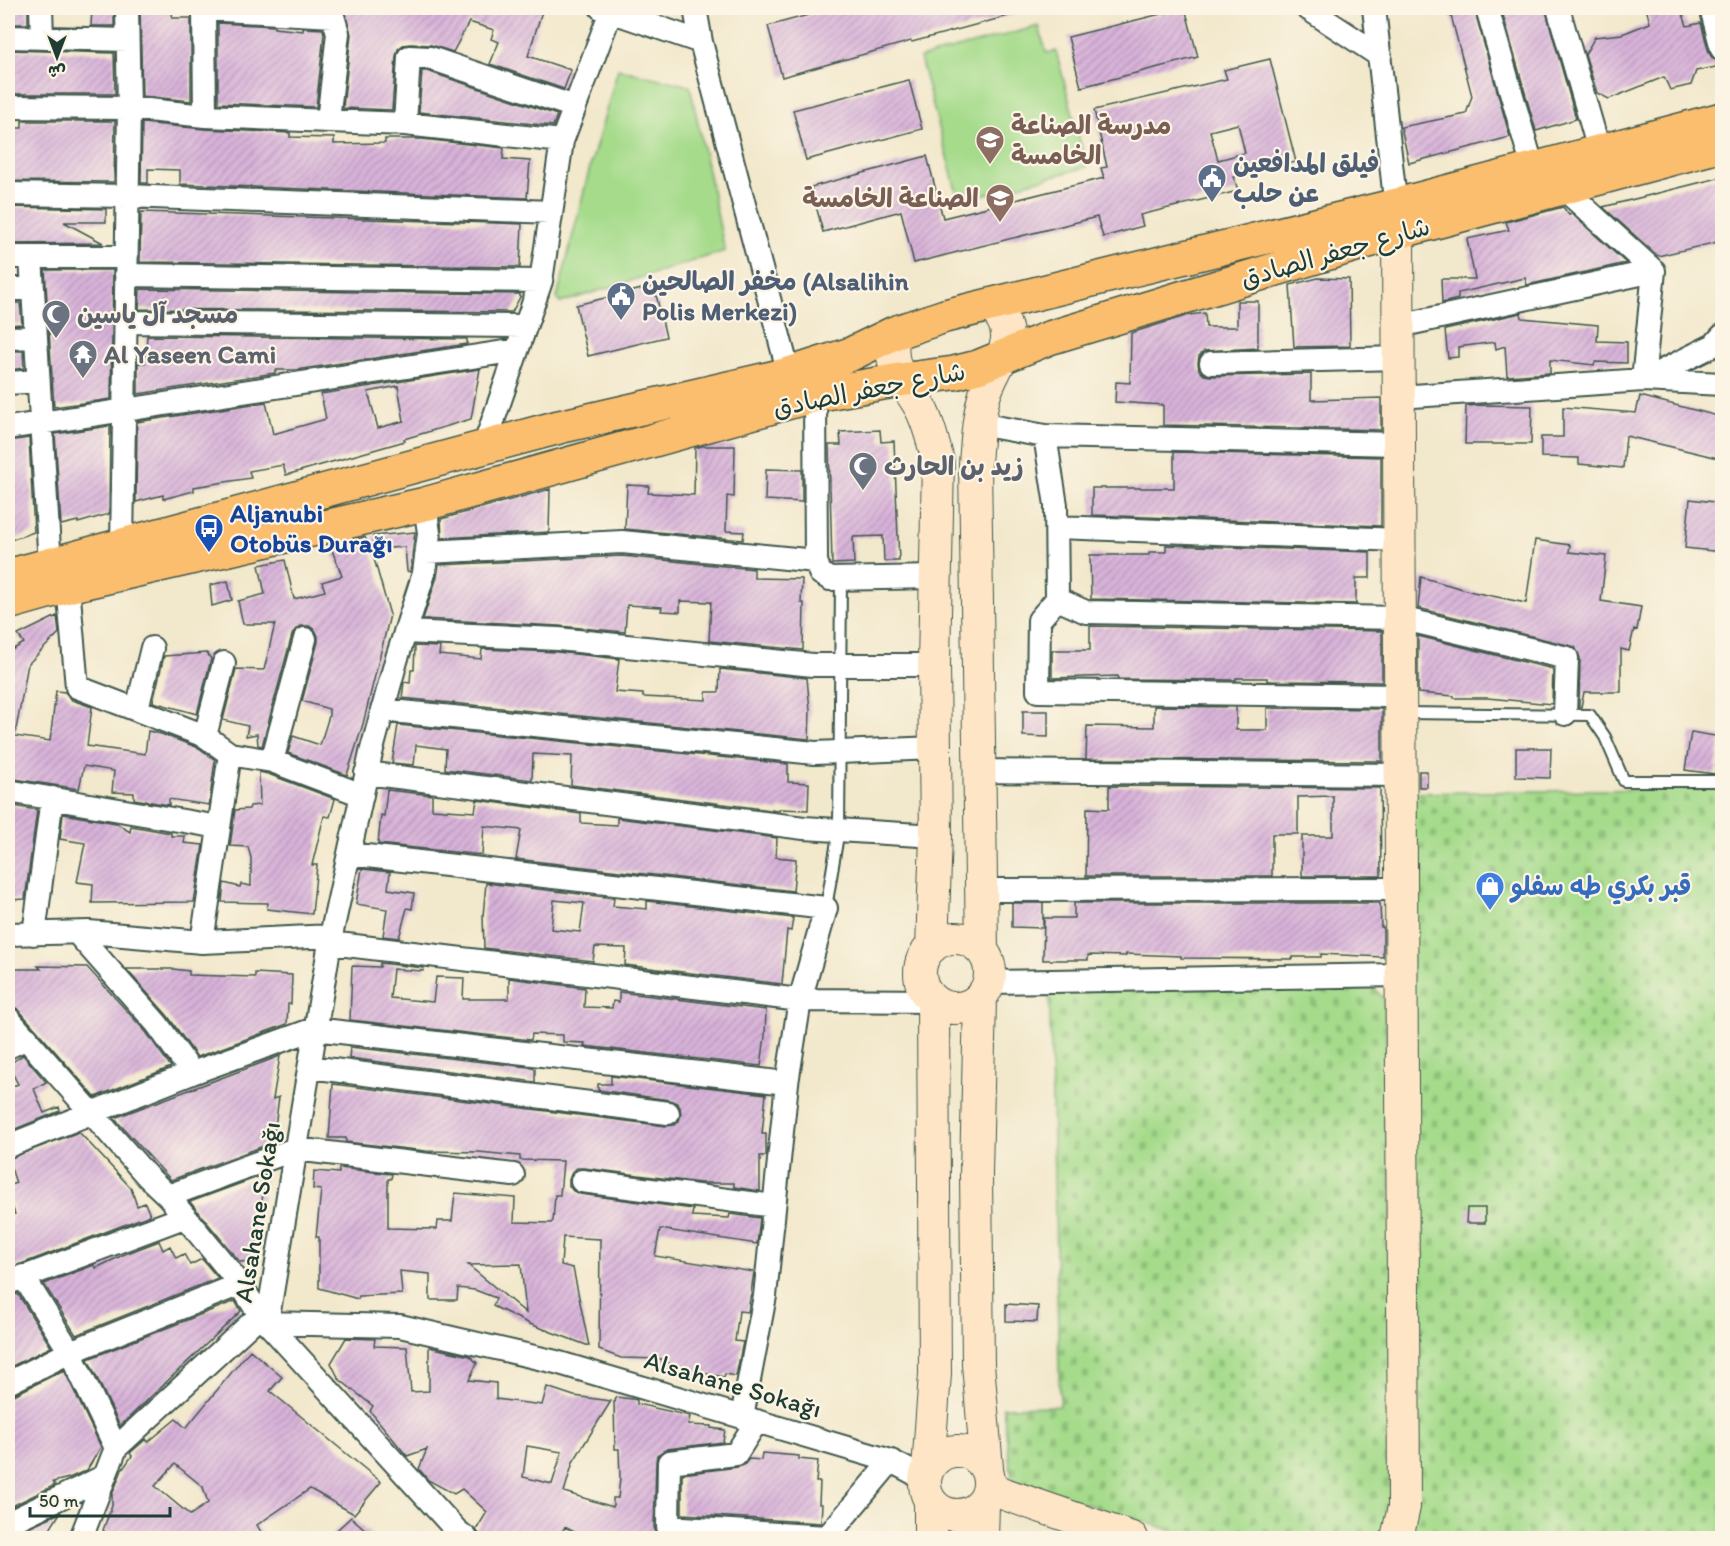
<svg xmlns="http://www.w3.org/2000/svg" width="1730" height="1546" font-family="Itim,'Playpen Sans Arabic',sans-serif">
<defs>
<pattern id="cemetery-stones" width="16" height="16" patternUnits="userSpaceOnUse" patternTransform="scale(1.5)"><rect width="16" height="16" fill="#a5db8b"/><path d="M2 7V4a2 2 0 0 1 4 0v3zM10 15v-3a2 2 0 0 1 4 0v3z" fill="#8ebd79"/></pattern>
<pattern id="building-hatch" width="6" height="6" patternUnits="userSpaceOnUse" patternTransform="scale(1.5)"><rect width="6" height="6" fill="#d9b3da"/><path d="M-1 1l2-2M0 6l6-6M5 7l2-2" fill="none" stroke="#af93b2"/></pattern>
</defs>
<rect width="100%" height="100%" fill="#fcf5e5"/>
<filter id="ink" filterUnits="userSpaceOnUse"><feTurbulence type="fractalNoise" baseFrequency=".0167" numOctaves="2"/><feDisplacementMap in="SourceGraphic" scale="12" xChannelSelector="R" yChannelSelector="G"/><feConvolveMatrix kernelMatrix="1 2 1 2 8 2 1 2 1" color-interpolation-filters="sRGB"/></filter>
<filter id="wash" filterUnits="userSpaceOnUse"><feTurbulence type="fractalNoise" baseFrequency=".008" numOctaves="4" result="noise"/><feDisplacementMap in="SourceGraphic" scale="24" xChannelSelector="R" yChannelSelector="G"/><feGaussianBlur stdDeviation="1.35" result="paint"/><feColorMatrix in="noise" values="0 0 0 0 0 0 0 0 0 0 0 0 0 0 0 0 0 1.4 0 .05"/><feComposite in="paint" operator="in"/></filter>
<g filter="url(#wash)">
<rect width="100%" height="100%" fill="#f2e8cc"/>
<path fill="#a5db8b" stroke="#628c60" stroke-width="1.5" d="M1039,26L1046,53L1056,51L1087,167L959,201L920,58Z
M618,69L690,86L725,251L560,303L557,298L590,167Z"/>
<path fill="url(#cemetery-stones)" stroke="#628c60" stroke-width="1.5" d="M1722,788V1538H1408L1413,793Z
M1049,982L1373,986L1385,1001L1393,1269L1391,1505L1386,1538H1196L1012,1481L1003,1407L1060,1406Z"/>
<g id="blocks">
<path fill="url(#building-hatch)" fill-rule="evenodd" d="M8,8H28V24H8Z
M92,8H114V26H91Z
M140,8H173L172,18H191V101L142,96Z
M343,8H543L528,56L571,70L564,89L490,64L499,42L491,39L494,30L469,22L453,52L431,45L410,44L403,45L398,49L396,56L392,110L343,108L351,34Z
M834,8H1022L1023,12L912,42L911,41L782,77L768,26Z
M1185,8L1198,57L1081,87L1068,37Z
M1449,8H1474L1510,137L1409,163L1401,127L1466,114L1472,96Z
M1501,8H1545L1576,119L1536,131Z
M1646,8H1681L1687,26L1701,23L1709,53L1713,59L1720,62L1721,66L1696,71L1691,85L1670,90L1664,77L1609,99L1597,93L1585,54L1595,37L1622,34L1650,23Z
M218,23L274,26V28L303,31V28L323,29L324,34L316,107L218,103Z
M8,50L114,53L115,94H8Z
M1270,59L1296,162L1234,177L1238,191L1140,215L1143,226L1103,237L1097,217L914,263L901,211L823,232L811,187L927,156L943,218L1104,178L1101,168L1107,167L1094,110L1227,79L1224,70ZM1238,124L1245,153L1218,160L1210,131Z
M422,71H427L557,115L553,126L419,112Z
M909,80L922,129L806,160L793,110Z
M22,121H115L114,182L8,181V128H22Z
M142,123L204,129L290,133V137L334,138V144L385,143V139H422L504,148L503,159L530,161L527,198L180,184V170L148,169V183H141Z
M1722,177V241L1658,256L1603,207Z
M8,207L106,209V222H64L103,243L8,244Z
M1563,207L1569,215L1572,214L1626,263L1527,285L1525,278L1458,293V299L1442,303L1441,279H1475L1467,239L1509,230L1506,222Z
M141,212L522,224L520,267L140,262Z
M45,270H113L111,399L54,407Z
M1318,278L1349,279L1350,346L1294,347L1290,285Z
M654,286L666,337L588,356L576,305Z
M140,289L520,294V297L512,312L139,309Z
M1237,301H1258V348L1204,351L1199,356L1198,363L1199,370L1204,375L1211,376L1311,374V400L1381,398V430L1163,425V405L1115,402L1116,382L1130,383L1131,333L1189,315L1205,313L1206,327H1237Z
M8,303H20L22,324L8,325Z
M1521,313L1522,318L1598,325L1597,341L1627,342V363L1595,362L1594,365L1550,360V373L1507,376L1505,346L1496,349L1495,342L1458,347V357L1448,358L1445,330Z
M147,336L467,339V344L296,370H275V373L138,394V363H145Z
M8,351H23L24,368L8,370Z
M480,369L471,419L404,439L405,441L286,475L283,465L249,471L251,478L194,487V491L163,499V495L136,502L137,422L266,402L273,434L326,419L321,394ZM398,386L404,421L378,428L368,392Z
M1640,396L1722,417V459L1626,436L1623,468L1579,464V458L1541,457V437H1563V407L1636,413Z
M1481,405L1532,406L1531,444H1465L1466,406Z
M110,426L109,514L78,523V521L61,525L55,434Z
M880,430L881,442L894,441L899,561H884L883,536L853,537L854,563L832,564L829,445H841L840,432Z
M29,438L34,532L8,541V441Z
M702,446H735L734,497L727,496L726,531L744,532L743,540L625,529L627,485L649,486L648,493L694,495L695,448Z
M1174,452L1381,457V526L1092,515V488H1174Z
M766,469L802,470V502L765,500Z
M550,489L549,532L442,538L441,519Z
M1690,499L1722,503V552L1685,548Z
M415,532L410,572L407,571L405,547L374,549L373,536Z
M365,537L375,562L390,615L363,724L347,775L288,753L293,736L320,745L329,716V709L302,701L318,642V636L315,630L309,626H301L295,630L292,635L262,746L258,745L257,734L246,736L248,726L223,720L236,669L264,670L275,624H243L238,601L265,594L259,565L285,560L294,599L325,591L322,582L342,576L330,545Z
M1535,540L1570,545L1569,552L1606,556L1601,601L1641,607L1637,630L1634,629L1629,651L1621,649V692H1584L1581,707H1579L1580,658L1575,647L1418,608L1421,577L1473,592L1526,603Z
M1166,545L1370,552V578H1356V604L1091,599L1090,555H1149V552H1166Z
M622,556L754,569V578L802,579L801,603H804L803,650L709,641L711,602L680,601V612L661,611L662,607L627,605L625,632L559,626L423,619L437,577L439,565Z
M228,581L232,600L212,606L210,585Z
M57,616L59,633L28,664L15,735L8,734V652L24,643L18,635Z
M1090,626L1382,631V682L1267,681V678H1236V680L1118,679V676L1052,678V650H1090Z
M1418,636L1553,669L1552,704L1487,698H1454V696L1418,693Z
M415,646L440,647L439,655L481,659L482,649L557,652L619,659L615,692L643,694V697L706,700V692H719L720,669L807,678L810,710L809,739L402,698L404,682L410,683L411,670H414Z
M207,653L211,659L197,714L153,702L164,656Z
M56,691L65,692L72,700L92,707L87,746L145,754L148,731L161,734L199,748L215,760L209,805L169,799V805L134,799V793L112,792L114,771L84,766L79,789L8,778V735L50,741Z
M1154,706L1236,707V730H1267V708L1382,709V761L1086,759L1087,726L1154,727Z
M1023,711H1048V737L1023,736Z
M398,725L788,764V782L809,783L808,810L780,809L779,811L571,785L572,756L533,754L532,780L445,769L446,749L416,745L414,765L392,763Z
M1691,732L1721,737L1715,774L1685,770Z
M1516,748H1551L1550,778L1516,777Z
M1419,771H1427V787H1419Z
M259,772L268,774L335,799L330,817L324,816L312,865H317L312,914L267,909L268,903L222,902L224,883L240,887L241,884L251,886V858L248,847L230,846L235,810L249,809L250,806L260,805Z
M1109,786L1380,788L1381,876H1302V836H1333V796L1298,797V834H1272V876H1086L1087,808L1109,809Z
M387,790L432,795V809L475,812L477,800L581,814V823L617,825V818L777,838L776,857L796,859L793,891L516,859L521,830L484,826L482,855L378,844L381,815L384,816Z
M8,805L37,810L25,899L9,900L11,880H8Z
M63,814L116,823L130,832L131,826L171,833V836H185L184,843L203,845L194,902L92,903L93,884L77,882L85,843L60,839Z
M362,869L390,872L388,889L414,893L412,909L407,908L399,938L383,936L387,909L356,904Z
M486,883L614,898L613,906L647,909V901L793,918L791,931L787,930L782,984L625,965L626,948L595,947L593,961L484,948L483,916ZM554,900L584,903L580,932L551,929Z
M1012,903H1043V928L1012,927Z
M1074,903H1380L1381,927H1383V957L1321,954V957H1293V959L1181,958V956L1126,954V956L1088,955V960H1043L1044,918H1074Z
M380,963L424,968L423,971L393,969L390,998L433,1002L436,977L464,978L463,999H509V978L585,988L584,1007L612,1008L613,1001L619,1002V992L766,1010L765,1036L761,1066L584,1046L585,1043L563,1042V1035L532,1034L531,1040L350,1020L352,966L380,967Z
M38,966L87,967L146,1032L171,1067L95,1097L18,1009L8,1005V969H41Z
M126,969H173L189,971V975L255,977V973L292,975L291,1004H288L287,1024L197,1057L167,1015Z
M350,1047L529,1067L535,1069V1082L349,1058Z
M23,1055L46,1082L34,1089L44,1113L59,1107L60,1111L8,1132V1088L18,1084L8,1065Z
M280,1056L273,1099L279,1097L273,1142L269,1144L171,1180L114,1118Z
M611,1076L766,1094L762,1134H766V1156H760V1191L734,1187V1183H700L584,1168H577L572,1172L569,1180V1186L573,1191L580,1194L693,1209L692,1216L729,1218L730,1214L760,1218L757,1244L660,1229L655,1256L754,1272L748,1312L739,1311L735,1341L743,1342L736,1376L725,1374L724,1377L701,1373L681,1372V1369H673V1367H668L669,1363L662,1362V1359L621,1358L599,1350L600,1239L563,1237L561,1265L573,1268L589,1346L530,1324L493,1306L496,1298L475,1290L458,1288L457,1300H430V1274L400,1271L402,1294L359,1296L358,1299L319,1288V1237H316L321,1190L313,1189L314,1171L339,1173V1168L392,1174L391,1179H388V1228L433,1229H437L438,1221H452L455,1193L515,1198L514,1222L551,1223L553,1221L555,1195H560L563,1161L520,1160V1156L479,1152L426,1151L346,1142V1138H329L333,1084L666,1126L674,1125L679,1121L681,1114L680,1107L677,1103L670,1100L598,1090V1084H611ZM521,1264L526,1313L468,1265Z
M79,1132L131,1188L137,1206L145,1203L150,1215L8,1269V1224L12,1221L10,1215L15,1214L8,1195V1186L16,1183L8,1159Z
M266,1174L253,1261L240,1262L190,1202Z
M1467,1208H1485V1223H1466Z
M159,1241L163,1250L170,1246L176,1258L184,1254L190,1265L202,1259L218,1278L76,1335L44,1284L94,1265L96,1268L125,1254Z
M18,1294L51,1347L8,1368V1296Z
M235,1301L241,1311L120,1426L88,1359Z
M1006,1304L1038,1306L1037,1322L1006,1321Z
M346,1338L375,1339L374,1346L407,1347L411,1392L429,1391V1347L470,1356L477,1363L469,1380L496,1383V1399L542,1405L547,1387L574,1396L611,1401L573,1462L564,1492L613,1507V1498H618L620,1478L619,1449H615L614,1402H615L616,1397L632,1399L637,1400V1404L690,1416L688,1425L711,1426V1428L725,1430L723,1442L667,1449L657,1455L656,1462L654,1527L656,1534L661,1539H588L565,1527L557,1539H494L479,1534L476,1530L487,1512L462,1489L454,1494L428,1480L419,1469L427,1449L407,1456L370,1411L373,1406L339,1379L331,1363ZM527,1446L562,1452L552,1484L523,1477Z
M250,1350L282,1377L270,1391L381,1482L354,1514L310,1489L257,1525L265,1539H113L103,1530L112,1506V1495L122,1470L132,1456L130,1453L146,1439L148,1442L176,1419L186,1428ZM175,1464L203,1487L208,1503L190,1515L155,1486Z
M64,1370L101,1447L87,1470L69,1478L53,1482L55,1485L8,1508V1396L14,1395Z
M762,1453L799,1456V1459L818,1461L816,1482H820L819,1504H822L821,1523L682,1514V1474L738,1467L744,1465L749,1459L761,1460Z
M60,1513L44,1539H8V1536Z
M351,1517L376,1539H327Z"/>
</g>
</g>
<g filter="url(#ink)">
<use href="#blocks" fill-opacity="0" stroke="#3f574b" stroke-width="1.5"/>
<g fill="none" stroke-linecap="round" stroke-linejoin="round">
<g stroke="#3f574b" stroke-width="14">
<path id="lane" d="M1404,713L1590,715L1605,737L1624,781H1722
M826,908L839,829L841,579"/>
</g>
<g stroke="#3f574b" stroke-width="26">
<path id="street" d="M41,8L42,37
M204,8L205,116
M601,8L701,42
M695,8L701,42L789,374
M1307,8L1380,56
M1374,8L1397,218
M1487,8L1533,169
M1558,8L1599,150
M1711,8L1722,49
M204,9L333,16L338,33L328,121
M8,37L127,40
M8,107L129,108L205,116L405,124L562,141
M405,124L409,57L430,58L575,107
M1563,188L1654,271L1643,380
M8,194L127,196L551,212
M8,257H126
M31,257L50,565
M126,275L541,281
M8,289H33
M125,322L525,326
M1399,326L1654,271
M8,338L36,337
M1211,363L1399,358
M1644,380L1714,345L1722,336
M8,383L38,381
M1399,397L1643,380L1722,384
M979,424L1045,436L1399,444
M8,428L517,350
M1045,436L1056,505L1057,599L1086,612L1400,618L1567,658L1565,714
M484,447L541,281L562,141L611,11
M1057,527L1400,540
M122,545L129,108L127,8
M427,552L622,542L816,561L815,395
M816,561L820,573L830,579L935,577
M68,586L77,687L205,736L230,754L272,761L362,795
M1057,599L1039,620L1038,691L1400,696
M405,632L558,639L813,665H934
M137,709L152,648
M382,710L815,753L935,748
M205,736L224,663
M272,761L305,639
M978,771L1401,775
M366,773L804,828L936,836
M8,791L219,827
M980,890L1401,889
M77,933L157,1024L192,1073
M8,934L89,932L202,942L331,936L267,1323L400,1326L556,1362L891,1461L925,1479
M34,934L52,798
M331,936L371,753L396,661L424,573L429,533L425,504
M202,942L230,754
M330,943L800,1000L826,908L349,854
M989,982L1402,975
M8,1018L147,1176L168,1196L240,1284L260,1315L457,1531L466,1538
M8,1047L27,1038
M310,1067L668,1113
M8,1146L192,1073L314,1029L787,1083
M582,1181L774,1206
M168,1196L295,1149L513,1175
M23,1276L70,1352L116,1448
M8,1283L184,1217
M8,1383L70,1352L240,1284
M742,1417L765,1296L787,1083L800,1000L933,1001
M757,1421L736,1454L669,1462L668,1527L827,1537L891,1461
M8,1523L105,1476
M81,1538L116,1448L260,1315"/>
</g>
<g stroke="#3f574b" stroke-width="34">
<path id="secondary" d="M894,333C887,370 904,379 920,407C929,424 933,442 938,461L934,665L936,836L932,947
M920 973a35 35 0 1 1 70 0a35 35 0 1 1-70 0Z
M982,950L975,463C977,440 978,416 985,394C995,362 1025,338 992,306
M980,999L976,1174L978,1364L987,1468
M925 1483a32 32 0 1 1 64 0a32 32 0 1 1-64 0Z
M928,1469L935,1374L933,1001
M990,1489L1132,1538
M930,1500V1538
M982,1538L983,1505
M1397,1538L1404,1507L1398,232"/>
</g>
<g stroke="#3f574b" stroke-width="36">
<path id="primary" d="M8,576L559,427L789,374L851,354L894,333L945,316L1397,205L1722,119
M8,603L68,586L425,504L815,395L900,380L954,373L978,367L1049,338L1398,232L1722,145"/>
</g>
<use href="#lane" stroke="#fff" stroke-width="10"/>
<use href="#street" stroke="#fff" stroke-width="22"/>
<use href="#secondary" stroke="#fde5c5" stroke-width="32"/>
<use href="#primary" stroke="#fbbe6e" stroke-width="33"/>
</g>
</g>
<defs>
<g id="school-pin" transform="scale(1.5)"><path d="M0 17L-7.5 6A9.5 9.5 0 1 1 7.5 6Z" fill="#8d6e63" stroke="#fcf5e5"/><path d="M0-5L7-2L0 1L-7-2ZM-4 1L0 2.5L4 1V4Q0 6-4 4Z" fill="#fff"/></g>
<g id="civic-pin" transform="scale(1.5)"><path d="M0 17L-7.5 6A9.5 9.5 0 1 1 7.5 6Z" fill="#5c6f8a" stroke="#fcf5e5"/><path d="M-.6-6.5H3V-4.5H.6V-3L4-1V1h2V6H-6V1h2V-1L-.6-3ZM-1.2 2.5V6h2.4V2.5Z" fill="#fff"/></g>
<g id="mosque-pin" transform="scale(1.5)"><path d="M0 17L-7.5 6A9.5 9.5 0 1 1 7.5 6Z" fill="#6b7280" stroke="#fcf5e5"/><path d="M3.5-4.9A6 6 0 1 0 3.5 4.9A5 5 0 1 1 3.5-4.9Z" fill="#fff"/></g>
<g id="temple-pin" transform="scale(1.5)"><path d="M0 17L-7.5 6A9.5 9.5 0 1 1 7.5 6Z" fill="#6b7280" stroke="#fcf5e5"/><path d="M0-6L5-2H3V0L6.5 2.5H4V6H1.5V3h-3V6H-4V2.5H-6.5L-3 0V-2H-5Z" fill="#fff"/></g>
<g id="bus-pin" transform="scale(1.5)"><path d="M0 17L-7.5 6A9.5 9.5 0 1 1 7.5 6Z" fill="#1a4fb4" stroke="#fcf5e5"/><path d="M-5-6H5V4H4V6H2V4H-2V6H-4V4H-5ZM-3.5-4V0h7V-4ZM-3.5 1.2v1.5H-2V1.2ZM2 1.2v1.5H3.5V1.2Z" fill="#fff"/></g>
<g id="shop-pin" transform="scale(1.5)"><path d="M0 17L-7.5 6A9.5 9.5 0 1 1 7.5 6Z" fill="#3f7fe0" stroke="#fcf5e5"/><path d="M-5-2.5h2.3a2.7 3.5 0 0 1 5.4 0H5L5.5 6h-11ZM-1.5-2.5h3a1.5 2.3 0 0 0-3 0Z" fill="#fff"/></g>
</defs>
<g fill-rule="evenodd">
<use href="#school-pin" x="990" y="140"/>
<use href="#civic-pin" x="1212" y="178"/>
<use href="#school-pin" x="1000" y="198"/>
<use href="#civic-pin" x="621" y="296"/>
<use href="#mosque-pin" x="56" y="314"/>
<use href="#temple-pin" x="83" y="354"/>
<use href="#mosque-pin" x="863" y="466"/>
<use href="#bus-pin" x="209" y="528"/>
<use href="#shop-pin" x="1490" y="886"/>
</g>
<g text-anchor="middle" stroke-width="4.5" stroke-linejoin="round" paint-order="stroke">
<g font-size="26" font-weight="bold" fill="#785e54" stroke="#fcf5e5" text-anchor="start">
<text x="1011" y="134">مدرسة الصناعة<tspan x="1011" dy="30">الخامسة</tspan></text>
<text x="979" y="207" text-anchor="end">الصناعة الخامسة</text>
</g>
<g font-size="26" font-weight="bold" fill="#4e5e75" stroke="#fcf5e5" text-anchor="start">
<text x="1233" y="172">فيلق المدافعين<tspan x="1233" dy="30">عن حلب</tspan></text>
<text x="642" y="290">مخفر الصالحين (Alsalihin<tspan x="642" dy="30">Polis Merkezi)</tspan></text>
</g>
<g font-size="26" fill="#1f3d34" stroke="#fcf5e5">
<text transform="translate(1335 252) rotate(-16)" y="9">شارع جعفر الصادق</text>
<text transform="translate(869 389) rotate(-11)" y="9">شارع جعفر الصادق</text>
<text transform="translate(257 1212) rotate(-81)" y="9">Alsahane Sokağı</text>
<text transform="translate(733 1384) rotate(16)" y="9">Alsahane Sokağı</text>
</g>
<g font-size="26" font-weight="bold" fill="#5b616d" stroke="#fcf5e5" text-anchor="start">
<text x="77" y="323">مسجد آل ياسين</text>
<text x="104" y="363">Al Yaseen Cami</text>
<text x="884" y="475">زيد بن الحارث</text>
</g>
<g font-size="26" font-weight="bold" fill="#164399" stroke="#fcf5e5" text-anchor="start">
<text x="230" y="522">Aljanubi<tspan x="230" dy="30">Otobüs Durağı</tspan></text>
</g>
<g font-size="26" font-weight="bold" fill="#366cbe" stroke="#fcf5e5" text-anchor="start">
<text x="1511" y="895">قبر بكري طه سفلو</text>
</g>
</g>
<rect width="1730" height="1546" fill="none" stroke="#fcf5e5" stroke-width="30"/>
<g transform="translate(57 57) rotate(180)" stroke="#fcf5e5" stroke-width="4.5" paint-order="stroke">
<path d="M0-4.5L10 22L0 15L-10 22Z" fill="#1f3d34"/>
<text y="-9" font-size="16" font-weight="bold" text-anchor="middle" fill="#1f3d34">ش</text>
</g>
<path d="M30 1507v9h140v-9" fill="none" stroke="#1f3d34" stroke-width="3"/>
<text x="39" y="1507" font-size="18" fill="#1f3d34" stroke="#fcf5e5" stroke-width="4.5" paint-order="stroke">50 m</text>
</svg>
